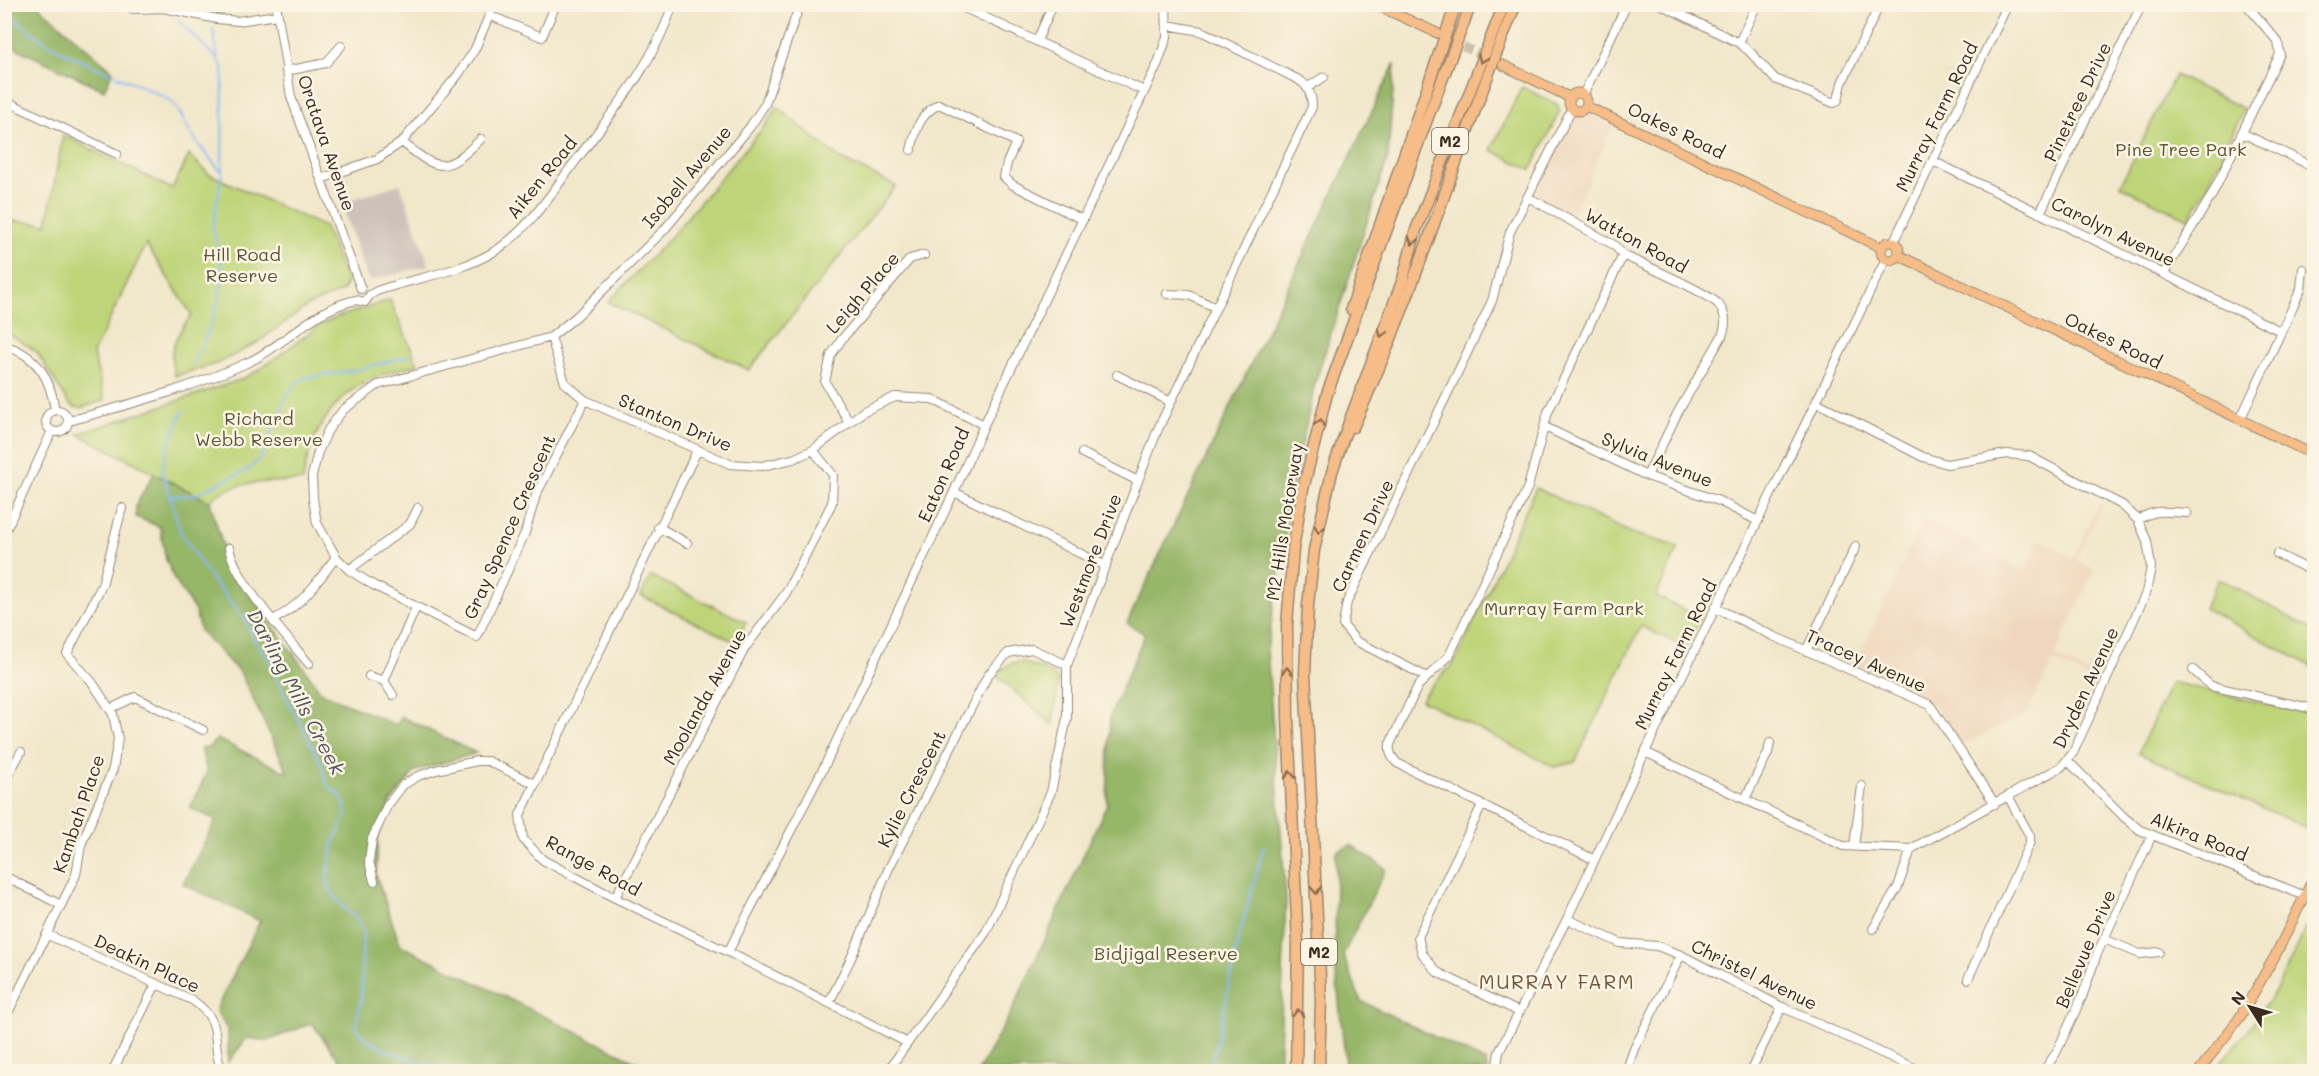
<svg xmlns="http://www.w3.org/2000/svg" width="2319" height="1076" font-family="Mali,sans-serif">
<rect width="100%" height="100%" fill="#fcf5e5"/>
<filter id="ink" filterUnits="userSpaceOnUse"><feTurbulence type="fractalNoise" baseFrequency=".0167" numOctaves="2"/><feDisplacementMap in="SourceGraphic" scale="12" xChannelSelector="R" yChannelSelector="G"/><feConvolveMatrix kernelMatrix="1 2 1 2 8 2 1 2 1" color-interpolation-filters="sRGB"/></filter>
<filter id="wash" filterUnits="userSpaceOnUse"><feTurbulence type="fractalNoise" baseFrequency=".008" numOctaves="4" result="noise"/><feDisplacementMap in="SourceGraphic" scale="24" xChannelSelector="R" yChannelSelector="G"/><feGaussianBlur stdDeviation="1.35" result="paint"/><feColorMatrix in="noise" values="0 0 0 0 0 0 0 0 0 0 0 0 0 0 0 0 0 1.4 0 .05"/><feComposite in="paint" operator="in"/></filter>
<g filter="url(#wash)">
<rect width="100%" height="100%" fill="#f1e7cb"/>
<path fill="#efd6bc" d="M1580,113H1587L1613,126L1575,210L1567,213L1541,200L1536,190L1572,119Z
M2100,502L2103,504L2076,559L2094,570L2054,657L2098,678L2097,681L2053,661L2026,715L1961,745L1938,709L1931,703L1855,665L1923,520L2026,571L2038,538L2074,557Z"/>
<path fill="#cdc2b9" d="M400,184L429,265L370,281L366,274L341,203Z"/>
<path fill="#bed478" stroke="#7c7f4b" stroke-width="1.5" d="M2175,75L2244,109L2204,193L2188,219L2120,186Z
M1522,87L1557,104L1560,111L1531,170L1491,150Z
M776,106L839,158L896,186L749,370L608,302L669,239L767,123Z
M63,135L172,189L189,155L209,174L325,227L347,282L343,291L309,305L258,342L240,352L218,363L175,376C166,350 176,335 192,315L146,244L93,354L105,400L81,408L74,407L68,402L36,351L4,331L5,220L47,224Z
M390,300L418,364C401,369 381,373 365,382C328,403 308,440 303,481C276,482 228,479 210,502L78,434L240,380L259,370L320,325L335,318Z
M1536,488L1631,533L1679,547L1656,596L1701,618L1686,648L1641,626L1575,762L1554,767L1421,700C1430,683 1447,674 1457,658Z
M651,576L746,622L735,642L641,596Z
M2218,580L2226,582L2314,631V668L2204,608Z
M1023,662L1052,673L1058,681L1053,725L995,674L1012,663Z
M2171,682L2314,715V831L2138,753Z
M2314,912V1071H2213L2247,1032L2277,988Z"/>
<path fill="#96b668" stroke="#687043" stroke-width="1.5" d="M5,4L37,5L113,71L104,90L5,43Z
M1395,63L1388,157L1315,383L1291,495L1267,650L1286,899L1279,1071H978L1012,1011L1107,804L1110,716L1145,634L1127,623Z
M154,473L210,502L228,564L322,693L396,725L402,717L476,753L415,771L390,803L378,837L376,875L400,945L655,1071H347L312,1023L267,1041L247,1038L228,1062V1031L216,1010L260,921L183,884L216,820L190,808L207,772L201,749L209,747L217,739L288,773L241,674L200,631L195,611L174,579L166,560L160,527L136,517V505Z
M1351,845L1386,869L1343,955L1361,1001L1486,1062L1487,1071H1343L1345,1058L1335,963L1336,852Z"/>
<g fill="none" stroke-linecap="round" stroke-linejoin="round">
<path stroke="#88baf5" stroke-width="2" d="M4,8C55,61 111,68 171,101C182,113 183,121 191,133C199,147 210,159 221,171
M178,20L218,60L223,68L222,172L213,227L222,268L221,291L209,330L193,364
M213,29L218,59
M183,411L169,443L162,469L181,533L213,581L245,619L254,639L269,660L276,678L313,747L322,765L327,784L331,789L342,797L345,805L346,817L333,843L327,879L330,890L343,907L358,920L363,930L361,998L356,1027C367,1051 428,1061 451,1072
M170,496L194,495L251,468L261,457L287,396L295,384L305,378L361,369L411,355
M1208,1072L1218,1041L1237,945L1264,846"/>
</g>
</g>
<g filter="url(#ink)">
<g fill="none" stroke-linecap="round" stroke-linejoin="round">
<path stroke="#cdc1a8" stroke-width="9" stroke-dasharray="9 4.5" stroke-linecap="butt" d="M1451,41L1488,58"/>
<g stroke="#968874" stroke-width="10">
<path id="minor" d="M276,4L291,97L361,289
M956,4L1144,91
M1660,4L1739,43L1750,52L1775,79L1834,103L1838,100L1842,83L1880,4
M133,9L164,8L217,19L238,21L277,15
M491,16L542,37L556,4
M1037,41L1053,4
M1739,43L1757,4
M286,71L326,63L341,46
M1308,87L1324,77
M1583,95L1627,4
M4,100L117,154
M2242,133L2314,167
M402,142C439,172 445,174 481,139
M911,150C916,129 919,115 939,104L1016,142L1007,163L1004,177L1013,185L1083,220
M1933,161L2280,331
M321,179L377,159L402,142L458,75L475,49L494,4
M1528,197L1614,245L1623,255C1641,264 1710,293 1719,305C1727,316 1726,325 1722,336L1678,412L1647,476
M2040,213L2142,4
M1893,243L2008,4
M2164,273L2212,195L2280,54L2278,42L2246,4
M1167,294L1189,295L1216,308
M356,300L365,302L370,295L377,291C414,278 462,272 495,251C528,230 551,194 574,163C611,114 654,64 673,4
M551,337L565,383L585,400L730,464L762,466L793,459L813,450L864,411L895,397L932,399L984,425
M4,345C38,356 50,377 55,410
M1117,375L1171,402
M585,400L536,495L525,533L477,637L373,585L349,570L336,557L317,523L313,499L312,476L318,452L328,430L343,410L378,385L551,337L577,316L664,230L750,127L765,104L800,4
M46 421a11 11 0 1 1 22 0a11 11 0 1 1-22 0Z
M2240,420L2301,289L2303,269
M69,421C130,404 193,388 251,361C289,342 313,309 356,300
M849,422L825,382L831,355L842,339L910,259L924,255
M1545,427L1647,476L1719,501L1758,521
M697,451L520,815L523,839L543,860L615,898L728,952L908,1043
M1082,453L1138,481
M954,492L1106,566
M2138,520C2155,508 2168,512 2187,513
M658,527L687,543
M4,534L52,431
M229,548C237,583 285,635 309,664
M2277,554L2314,572
M349,570L410,524L418,508
M1716,608L1773,636L1930,705L1995,804
M273,620C302,605 317,583 336,557
M1806,651L1856,546
M2193,670L2211,686L2314,709
M369,676L384,681L416,607
M1427,677L1356,641L1343,625L1347,602L1492,301L1510,232L1572,108
M384,681L393,695
M110,709L135,697L203,730
M1645,752L1843,846L1911,849L2061,767L2073,753L2146,593L2151,567L2147,541L2138,520L2122,505L2029,456L2007,454L1947,464L1923,457L1818,403
M2068,761L2125,818L2140,830L2305,896
M4,782L21,752
M1745,799L1768,753L1770,743
M1482,805L1418,937L1422,953L1437,972L1519,1012
M1854,846L1862,786
M1593,859L1397,763C1391,756 1389,753 1390,744L1418,686L1449,656L1528,487L1548,412L1623,255
M4,876L61,905
M374,881L369,861L372,839L387,806L403,785L418,776L436,770L477,761H488L535,784
M615,898L745,648L786,593L832,503L833,475L813,450
M1567,919L1620,943L1657,946L1681,955L1782,1007L1923,1072
M1873,929L1898,887L1911,849
M48,935L192,1000C227,1024 209,1040 222,1072
M2104,939L2140,954L2159,952
M728,952L826,763L954,492L984,425L1158,63L1167,37L1166,4
M1968,979L2030,842V836L2008,796
M829,1003L852,956L889,868L988,675L1008,653L1032,649L1067,665
M4,1021L76,875L81,845L113,769L118,739L113,714L92,682L67,654L102,585L122,508
M112,1072L156,984
M887,1072L986,932L1051,792L1067,718V665L1158,429L1312,107C1312,95 1309,86 1299,80L1201,31L1167,25
M1496,1072L1499,1052L1567,919L1645,752L1886,259
M1626,1072L1634,1049L1681,955
M1750,1072L1782,1007
M2043,1072L2056,1053L2082,997L2097,954L2152,835"/>
</g>
<g stroke="#968874" stroke-width="11">
<path id="major" d="M1374,4L1437,33
M1503,65L1571,98
M1569 102a9 9 0 1 1 18 0a9 9 0 1 1-18 0Z
M1586,106L1882,248
M1881 251a9 9 0 1 1 18 0a9 9 0 1 1-18 0Z
M1898,255L2314,455
M2198,1072L2240,1017L2275,956L2314,877"/>
</g>
<g stroke="#968874" stroke-width="13">
<path id="highway" d="M1351,309L1456,4
M1353,427C1417,289 1458,144 1516,4
M1296,1072L1298,944L1288,718L1287,625L1293,549L1303,489L1327,394L1422,133L1471,4
M1319,1072L1321,998L1305,673L1308,605L1314,550L1332,472L1349,422L1403,279L1416,230L1504,4"/>
</g>
<use href="#minor" stroke="#fff" stroke-width="8"/>
<use href="#major" stroke="#f7bd88" stroke-width="9"/>
<use href="#highway" stroke="#f7bd88" stroke-width="10"/>
</g>
<defs><path id="oneway-chevron" d="M-2-3.5L2.5 0L-2 3.5" fill="none" stroke-width="1.6" stroke-linecap="round" stroke-linejoin="round" transform="scale(1.5)"/></defs>
<g stroke="#906c4e">
<use href="#oneway-chevron" transform="translate(1482 59) rotate(112)"/>
<use href="#oneway-chevron" transform="translate(1413 241) rotate(105)"/>
<use href="#oneway-chevron" transform="translate(1382 333) rotate(111)"/>
<use href="#oneway-chevron" transform="translate(1320 423) rotate(-75)"/>
<use href="#oneway-chevron" transform="translate(1319 529) rotate(101)"/>
<use href="#oneway-chevron" transform="translate(1287 671) rotate(-90)"/>
<use href="#oneway-chevron" transform="translate(1290 775) rotate(-93)"/>
<use href="#oneway-chevron" transform="translate(1316 890) rotate(87)"/>
<use href="#oneway-chevron" transform="translate(1298 1013) rotate(-89)"/>
</g>
</g>
<g text-anchor="middle" stroke-width="5" stroke-linejoin="round" paint-order="stroke">
<g fill="#fcf5e5" stroke="#75675a" stroke-width="1.5">
<rect x="1432" y="128" width="36" height="26" rx="4.5"/>
<rect x="1301" y="939" width="36" height="26" rx="4.5"/>
</g>
<g font-size="16" font-weight="bold" fill="#3b2a1e">
<text x="1450" y="147">M2</text>
<text x="1319" y="958">M2</text>
</g>
<g font-size="18" fill="#3b2a1e" stroke="#fcf5e5">
<text transform="translate(2078 102) rotate(-64)" y="6">Pinetree Drive</text>
<text transform="translate(1937 117) rotate(-64)" y="6">Murray Farm Road</text>
<text transform="translate(1676 131) rotate(26)" y="6">Oakes Road</text>
<text transform="translate(326 143) rotate(71)" y="6">Oratava Avenue</text>
<text transform="translate(687 177) rotate(-50)" y="6">Isobell Avenue</text>
<text transform="translate(542 178) rotate(-51)" y="6">Aiken Road</text>
<text transform="translate(2113 232) rotate(26)" y="6">Carolyn Avenue</text>
<text transform="translate(1636 241) rotate(29)" y="6">Watton Road</text>
<text transform="translate(863 293) rotate(-49)" y="6">Leigh Place</text>
<text transform="translate(2113 341) rotate(26)" y="6">Oakes Road</text>
<text transform="translate(675 423) rotate(23)" y="6">Stanton Drive</text>
<text transform="translate(1657 460) rotate(22)" y="6">Sylvia Avenue</text>
<text transform="translate(944 475) rotate(-66)" y="6">Eaton Road</text>
<text transform="translate(1285 522) rotate(-81)" y="6">M2 Hills Motorway</text>
<text transform="translate(510 527) rotate(-66)" y="6">Gray Spence Crescent</text>
<text transform="translate(1363 536) rotate(-65)" y="6">Carmen Drive</text>
<text transform="translate(1091 561) rotate(-69)" y="6">Westmore Drive</text>
<text transform="translate(1676 655) rotate(-64)" y="6">Murray Farm Road</text>
<text transform="translate(1866 661) rotate(24)" y="6">Tracey Avenue</text>
<text transform="translate(2086 688) rotate(-65)" y="6">Dryden Avenue</text>
<text transform="translate(705 697) rotate(-61)" y="6">Moolanda Avenue</text>
<text transform="translate(912 789) rotate(-63)" y="6">Kylie Crescent</text>
<text transform="translate(79 814) rotate(-71)" y="6">Kambah Place</text>
<text transform="translate(2199 837) rotate(22)" y="6">Alkira Road</text>
<text transform="translate(593 866) rotate(29)" y="6">Range Road</text>
<text transform="translate(2086 949) rotate(-67)" y="6">Bellevue Drive</text>
<text transform="translate(147 964) rotate(25)" y="6">Deakin Place</text>
<text transform="translate(1754 975) rotate(26)" y="6">Christel Avenue</text>
</g>
<g font-size="18" fill="#5c5434" stroke="#fcf5e5">
<text x="2181" y="156">Pine Tree Park</text>
<text x="242" y="261">Hill Road<tspan x="242" dy="21">Reserve</tspan></text>
<text x="259" y="425">Richard<tspan x="259" dy="21">Webb Reserve</tspan></text>
<text x="1564" y="615">Murray Farm Park</text>
<text x="1166" y="960">Bidjigal Reserve</text>
</g>
<g font-size="20" font-style="italic" fill="#52555e" stroke="#fcf5e5">
<text transform="translate(296 692) rotate(62)" y="7">Darling Mills Creek</text>
</g>
<g font-size="20" letter-spacing="1.5" fill="#77593e" stroke="#fcf5e5">
<text x="1557" y="989">MURRAY FARM</text>
</g>
</g>
<rect width="2319" height="1076" fill="none" stroke="#fcf5e5" stroke-width="24"/>
<g transform="translate(2250 1007) rotate(307)" stroke="#fcf5e5" stroke-width="4.5" paint-order="stroke">
<path d="M0-4.5L10 22L0 15L-10 22Z" fill="#3b2a1e"/>
<text y="-9" font-size="16" font-weight="bold" text-anchor="middle" fill="#3b2a1e">N</text>
</g>
</svg>
